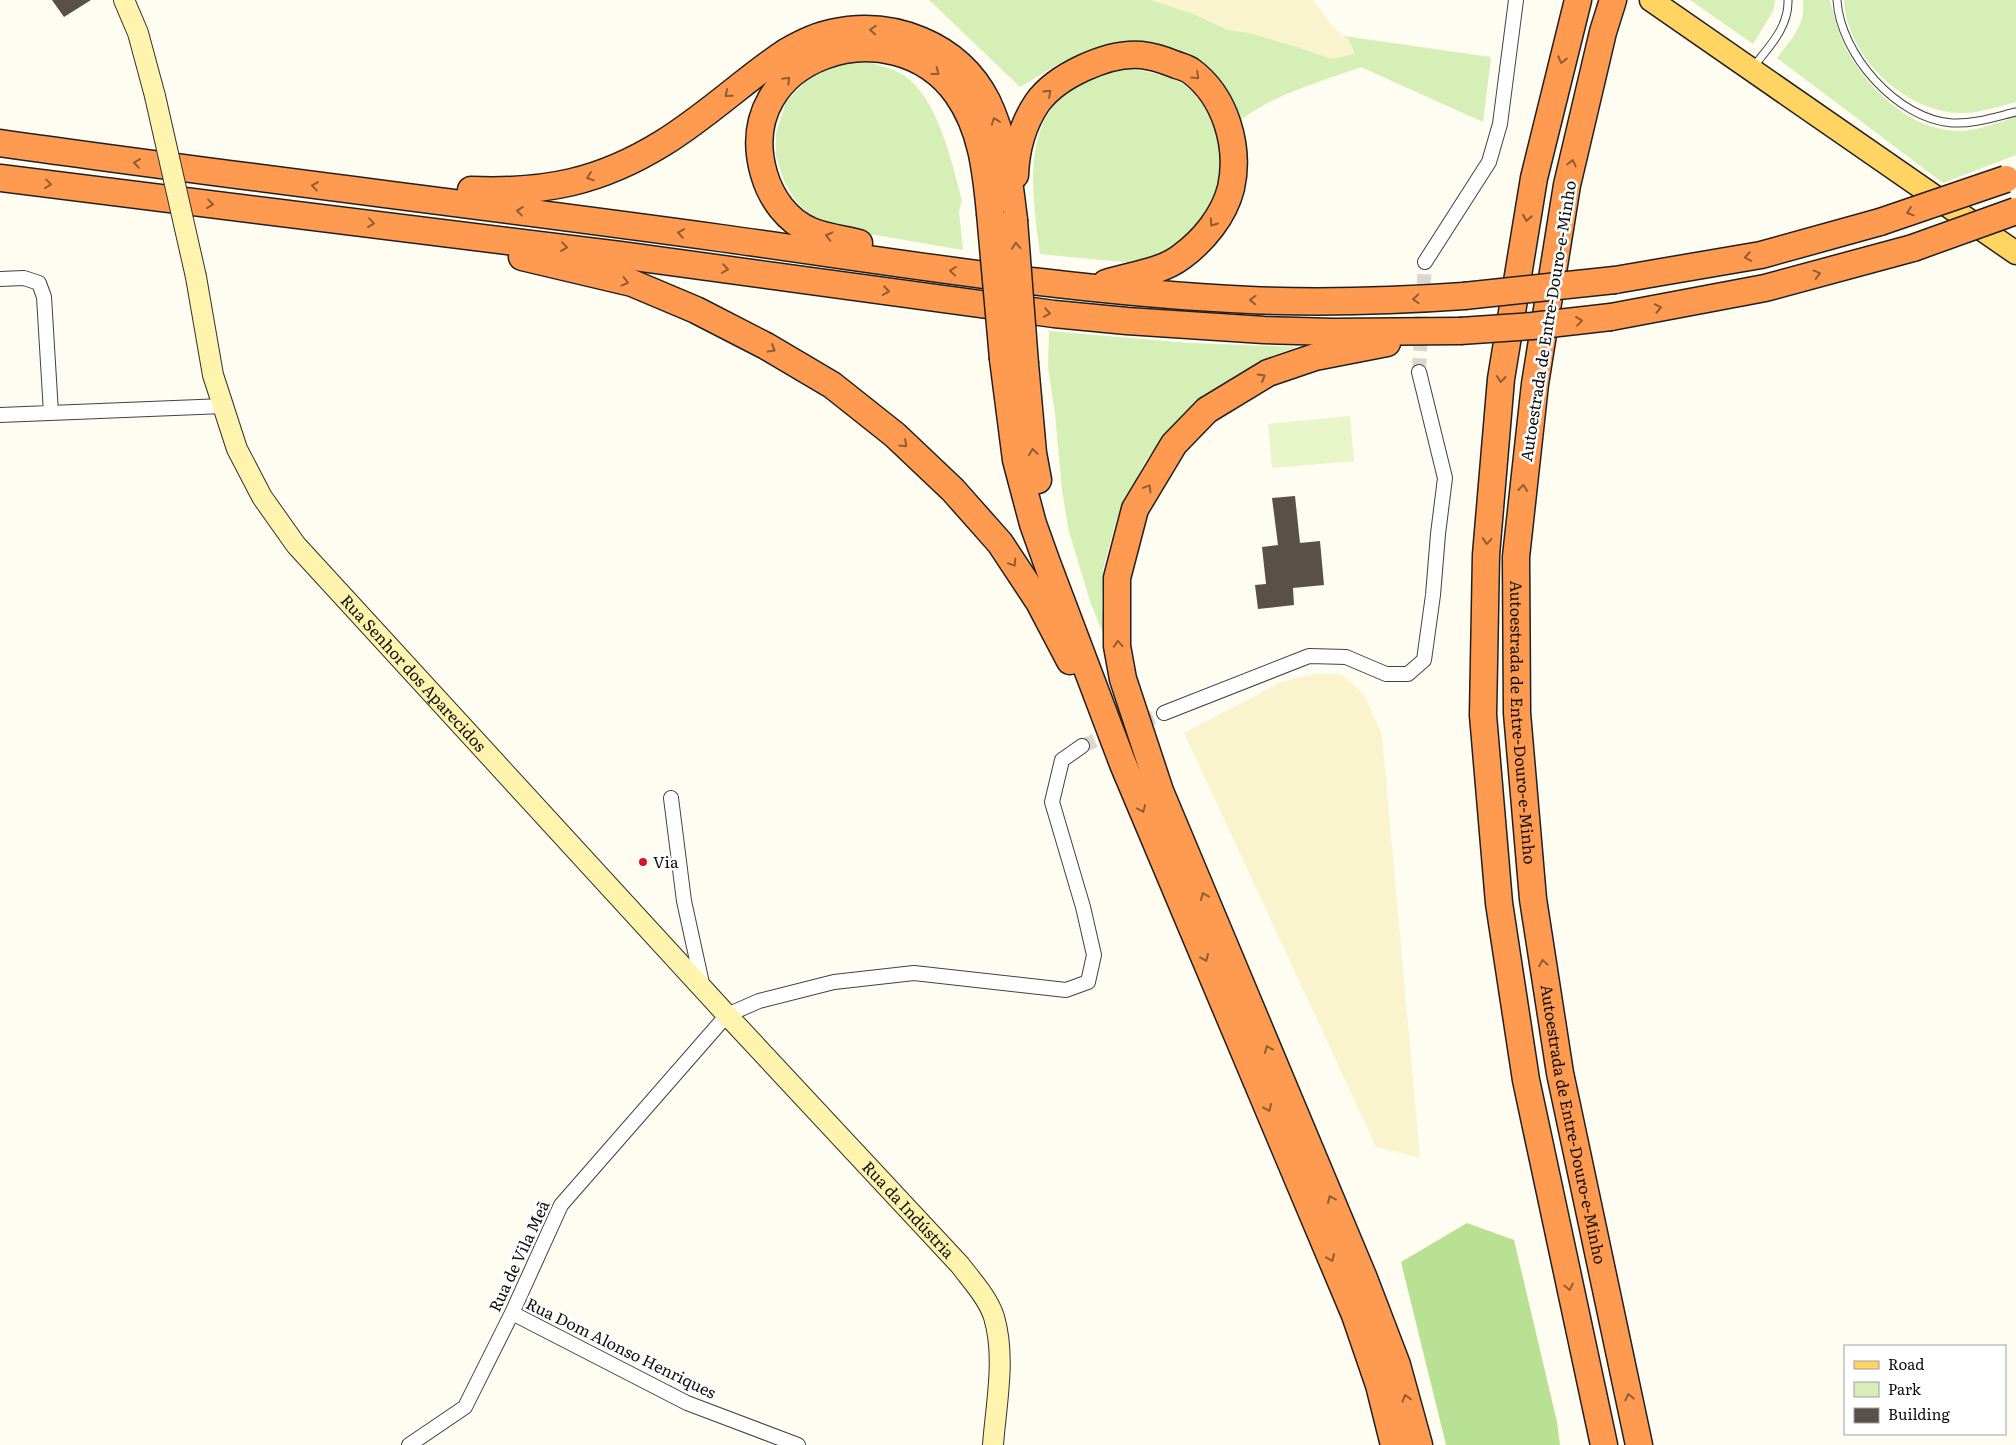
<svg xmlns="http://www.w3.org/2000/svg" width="2016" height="1445" font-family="Literata,serif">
<rect width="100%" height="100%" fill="#fffcf2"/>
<path fill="#f9f4ce" d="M1151,0H1313L1334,28L1349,40L1361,67L1275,98L1249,33L1228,30L1193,14Z
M1314,674H1341L1364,694L1382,735L1420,1158L1376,1147L1184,733L1281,682Z"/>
<path fill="#d5efb6" d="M929,0H1151L1193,14L1228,30L1249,33L1297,47L1331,59L1355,54L1349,40L1344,36L1491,57L1483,122L1361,67C1318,82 1274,94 1238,122L1200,69L1108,50L1067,59L1020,87Z
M1690,0H1775V2L1773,11L1753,44Z
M1803,0H1830C1834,17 1839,35 1847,51C1869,89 1910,130 1957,131C1977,131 1997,123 2016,117V155L1943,183L1777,58C1791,39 1806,26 1803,0Z
M1844,0H2016V102C2000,106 1976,114 1960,113C1904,112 1846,55 1844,0Z
M867,62C876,65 887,67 896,71C937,90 951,160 962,200L959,212L963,250L840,229L813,218L795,200L784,181L776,156V133L786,102L808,79L836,64Z
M1132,69C1154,73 1177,76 1194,93C1237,134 1225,213 1177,246C1167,253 1140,261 1127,262C1119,262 1109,260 1101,260C1080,258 1060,256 1040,254C1034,208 1023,145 1054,105C1064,91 1085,81 1102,74C1111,71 1122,71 1132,69Z
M1049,331L1188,343L1296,347L1259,361L1203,395L1174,424L1145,461L1117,519L1103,569L1102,608L1108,646L1090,601L1069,532L1062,490L1055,414L1048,367Z"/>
<path fill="#b9e193" d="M1467,1223L1514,1240L1557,1422L1560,1445H1446L1401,1262Z"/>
<path fill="#e7f5c9" d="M1350,416L1354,461L1272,468L1268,424Z"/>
<path fill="#59504a" d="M52,0H91L64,17Z
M1295,496L1300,543L1320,541L1324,585L1293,588L1294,605L1258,609L1255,585L1266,584L1262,547L1278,545L1272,498Z"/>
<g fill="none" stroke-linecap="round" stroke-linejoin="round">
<path stroke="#dbd8d0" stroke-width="14" stroke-dasharray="14 7" stroke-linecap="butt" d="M1419,372L1425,262
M1082,746L1164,713"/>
<g stroke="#424242" stroke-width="9">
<path id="lane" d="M1837,0C1840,54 1897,119 1952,123C1974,124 1995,117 2016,112
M1753,67C1769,47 1789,27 1788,0"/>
</g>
<g stroke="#424242" stroke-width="16">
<path id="street" d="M1425,262L1489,162L1500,124L1516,0
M0,279L24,278L39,283L44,297L51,413
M0,415L224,406
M1164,713L1309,656L1346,657L1386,674H1408L1424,660L1433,595L1438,534L1445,478L1419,372
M671,798L684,901L703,988
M512,1313L687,1403L798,1445
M409,1445L465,1407L512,1313L561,1205L727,1015L759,1001L834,982L914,973L1066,990L1088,982L1094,955L1083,907L1052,802L1062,760L1082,746"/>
</g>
<g stroke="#313131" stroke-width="22">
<g id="secondary">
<path d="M124,0L138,33L155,96"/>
<path id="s1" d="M196,277L213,375L237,449L262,497L296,545L727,1015L960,1265C972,1281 988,1298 994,1317C1006,1358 996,1404 993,1445"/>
</g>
</g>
<g stroke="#202020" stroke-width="25">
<path id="primary" d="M1651,0L2016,253"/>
</g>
<g stroke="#202020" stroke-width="29">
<g id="highway">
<path d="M1578,0L1534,178L1501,379L1486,555L1483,715L1499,903L1526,1080L1604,1445"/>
<path id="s2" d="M1613,0L1603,32L1567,185L1535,384L1516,557L1517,713L1533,899L1560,1073L1639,1445"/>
<path d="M0,143C240,177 480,205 720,238C896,262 1072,292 1250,300C1321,303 1393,301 1464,296"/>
<path d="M1015,175C1016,149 1023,124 1037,103C1056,76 1108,52 1141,55C1152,56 1164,60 1174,64C1179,66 1187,68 1191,71C1226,97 1240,147 1231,188C1224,216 1203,241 1181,257C1160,273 1130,275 1106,283"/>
<path d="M0,178L620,255L1054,314L1127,321L1264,330L1333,332L1460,331"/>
<path d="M471,190C545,193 600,182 663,143C707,116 744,80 786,52C800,44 815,36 831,33C892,19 958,44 987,101C1005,138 1009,179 1014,220"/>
<path d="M859,243C843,239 825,237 811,231C787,221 771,198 764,174C730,57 892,3 957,94C982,129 986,172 990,213"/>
<path d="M522,257L632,283L696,310L766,346L832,385L895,435L953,490L1000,543L1039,602L1070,661"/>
<path d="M1615,280L1761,255L1880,222"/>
<path d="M1611,317L1765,288L1913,248"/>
<path d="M1387,343L1315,357L1268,373L1207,410L1174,444L1135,509L1117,578V646L1123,679L1160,791L1363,1276L1397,1365L1419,1445"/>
<path d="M1003,359L1016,460L1033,524L1047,563L1123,764L1355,1315L1379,1385L1394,1445"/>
<path d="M1025,364L1033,453L1038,480"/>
</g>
</g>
<use href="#lane" stroke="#fff" stroke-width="7"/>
<use href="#street" stroke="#fff" stroke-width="14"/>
<use href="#secondary" stroke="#fff4ad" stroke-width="20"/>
<use href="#primary" stroke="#ffd462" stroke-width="22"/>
<use href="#highway" stroke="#ff9b50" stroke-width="26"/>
<g stroke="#313131" stroke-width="22" stroke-linecap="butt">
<path id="secondary-bridge" d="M155,96L196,277"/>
</g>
<g stroke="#202020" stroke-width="29" stroke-linecap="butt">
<path id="highway-bridge" d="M990,213L1003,359
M1014,220L1025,364
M1880,222L2006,179
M1913,248L2016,211
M1464,296L1615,280
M1460,331L1532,326L1611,317"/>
</g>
<use href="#secondary-bridge" stroke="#fff4ad" stroke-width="20"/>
<use href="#highway-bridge" stroke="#ff9b50" stroke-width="26"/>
</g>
<defs><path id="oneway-chevron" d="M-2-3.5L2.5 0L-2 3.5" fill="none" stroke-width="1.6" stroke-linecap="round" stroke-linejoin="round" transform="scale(1.25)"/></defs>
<g stroke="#935c33">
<use href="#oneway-chevron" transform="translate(873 30) rotate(-177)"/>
<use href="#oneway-chevron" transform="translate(1562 60) rotate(104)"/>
<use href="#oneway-chevron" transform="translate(936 72) rotate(37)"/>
<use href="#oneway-chevron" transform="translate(1196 76) rotate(43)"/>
<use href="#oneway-chevron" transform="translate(787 80) rotate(-45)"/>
<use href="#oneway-chevron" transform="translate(1048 93) rotate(-43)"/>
<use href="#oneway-chevron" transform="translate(728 94) rotate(141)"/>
<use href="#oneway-chevron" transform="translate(995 121) rotate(-110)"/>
<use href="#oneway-chevron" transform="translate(137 163) rotate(-172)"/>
<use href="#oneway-chevron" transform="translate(1572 163) rotate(-77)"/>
<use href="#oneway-chevron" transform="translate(590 177) rotate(161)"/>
<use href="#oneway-chevron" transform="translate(48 184) rotate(7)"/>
<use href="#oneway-chevron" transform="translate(315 186) rotate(-173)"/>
<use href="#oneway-chevron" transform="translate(210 204) rotate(7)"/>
<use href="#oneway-chevron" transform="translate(520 211) rotate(-173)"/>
<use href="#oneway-chevron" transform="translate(1910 212) rotate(161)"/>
<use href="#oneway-chevron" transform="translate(1527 218) rotate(99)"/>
<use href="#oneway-chevron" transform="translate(371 223) rotate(7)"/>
<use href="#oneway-chevron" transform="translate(1213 223) rotate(125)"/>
<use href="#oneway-chevron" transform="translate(681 233) rotate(-172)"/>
<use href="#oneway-chevron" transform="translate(829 236) rotate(-166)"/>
<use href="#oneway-chevron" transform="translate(1016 246) rotate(-94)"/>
<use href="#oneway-chevron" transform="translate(564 247) rotate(7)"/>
<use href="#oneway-chevron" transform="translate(1748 257) rotate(170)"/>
<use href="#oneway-chevron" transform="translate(725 269) rotate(8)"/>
<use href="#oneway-chevron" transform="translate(953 271) rotate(-173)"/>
<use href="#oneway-chevron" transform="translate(1817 274) rotate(-15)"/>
<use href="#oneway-chevron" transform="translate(625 282) rotate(14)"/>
<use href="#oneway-chevron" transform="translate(886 291) rotate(8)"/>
<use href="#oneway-chevron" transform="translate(1416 299) rotate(177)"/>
<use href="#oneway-chevron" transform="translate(1253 300) rotate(-178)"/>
<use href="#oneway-chevron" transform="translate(1658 308) rotate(-11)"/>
<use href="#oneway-chevron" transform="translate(1047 313) rotate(8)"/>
<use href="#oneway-chevron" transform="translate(1579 321) rotate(-7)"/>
<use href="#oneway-chevron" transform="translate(772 349) rotate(30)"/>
<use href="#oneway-chevron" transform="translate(1262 377) rotate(-30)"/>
<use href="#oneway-chevron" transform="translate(1501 379) rotate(97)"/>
<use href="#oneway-chevron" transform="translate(904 444) rotate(43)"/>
<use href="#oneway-chevron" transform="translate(1033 452) rotate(-98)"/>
<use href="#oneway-chevron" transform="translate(1148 488) rotate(-59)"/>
<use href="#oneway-chevron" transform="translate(1523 488) rotate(-84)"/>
<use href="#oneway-chevron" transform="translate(1487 541) rotate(95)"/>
<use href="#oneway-chevron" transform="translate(1013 563) rotate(57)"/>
<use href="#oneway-chevron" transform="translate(1118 644) rotate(-94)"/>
<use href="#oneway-chevron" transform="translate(1142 809) rotate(67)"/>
<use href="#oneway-chevron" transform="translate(1204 896) rotate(-113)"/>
<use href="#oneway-chevron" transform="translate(1205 958) rotate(67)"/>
<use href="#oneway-chevron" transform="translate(1543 963) rotate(-99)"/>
<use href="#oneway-chevron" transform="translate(1268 1049) rotate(-113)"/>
<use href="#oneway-chevron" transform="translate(1268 1108) rotate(67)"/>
<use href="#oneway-chevron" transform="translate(1331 1199) rotate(-113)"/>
<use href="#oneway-chevron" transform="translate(1331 1258) rotate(67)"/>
<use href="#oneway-chevron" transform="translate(1569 1287) rotate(78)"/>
<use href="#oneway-chevron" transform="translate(1629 1397) rotate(-102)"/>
<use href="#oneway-chevron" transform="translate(1406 1398) rotate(-105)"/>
</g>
<circle fill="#d01725" stroke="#fff" stroke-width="2" cx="643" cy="862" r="5"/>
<g text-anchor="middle" stroke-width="5" stroke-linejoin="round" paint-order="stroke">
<g font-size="16" fill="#0f0f0f" stroke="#fff">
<text transform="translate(1548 321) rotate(-81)" y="6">Autoestrada de Entre-Douro-e-Minho</text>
<text dy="6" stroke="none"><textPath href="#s1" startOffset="464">Rua Senhor dos Aparecidos</textPath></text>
<text dy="6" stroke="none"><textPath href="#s2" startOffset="732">Autoestrada de Entre-Douro-e-Minho</textPath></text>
<text dy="6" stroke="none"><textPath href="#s2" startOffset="1138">Autoestrada de Entre-Douro-e-Minho</textPath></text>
<text dy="6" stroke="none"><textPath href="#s1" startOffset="1194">Rua da Indústria</textPath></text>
<text transform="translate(519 1256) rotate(-65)" y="6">Rua de Vila Meã</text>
<text transform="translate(621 1348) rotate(26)" y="6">Rua Dom Alonso Henriques</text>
</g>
<g font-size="16" fill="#0f0f0f" stroke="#fff" text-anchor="start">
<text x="653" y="868">Via</text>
</g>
</g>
<rect x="1844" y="1345" width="162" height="90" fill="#ffffff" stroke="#9f9f9f"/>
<rect x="1854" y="1361" width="25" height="8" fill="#ffd462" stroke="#9f9f9f"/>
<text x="1888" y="1370" font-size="15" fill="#0f0f0f">Road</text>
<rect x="1854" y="1382" width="25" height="15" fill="#d5efb6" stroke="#9f9f9f"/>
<text x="1888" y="1395" font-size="15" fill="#0f0f0f">Park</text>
<rect x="1854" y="1408" width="25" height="15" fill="#59504a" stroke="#9f9f9f"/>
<text x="1888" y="1420" font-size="15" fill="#0f0f0f">Building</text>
</svg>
